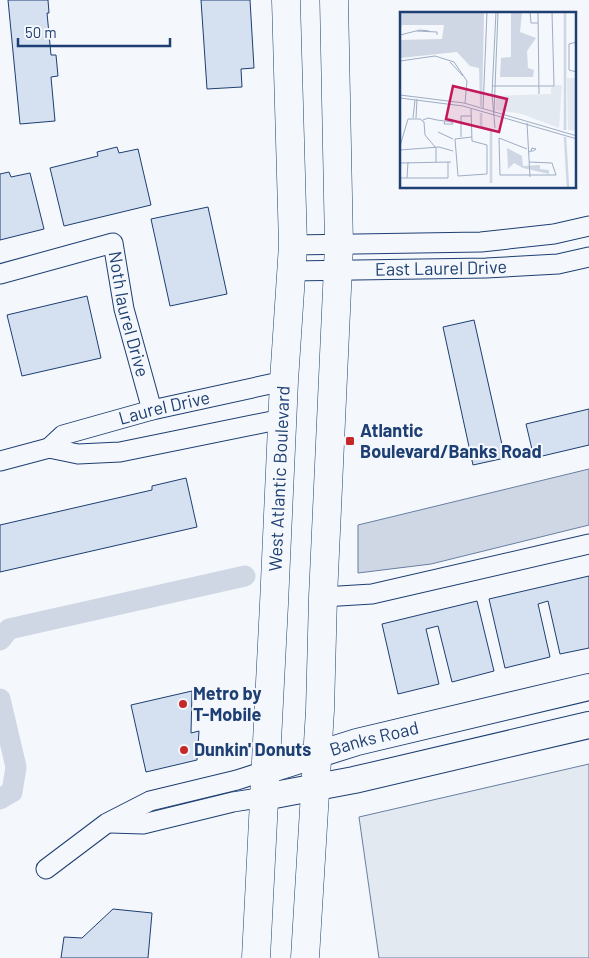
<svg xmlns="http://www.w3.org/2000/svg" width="589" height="958" font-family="Barlow,sans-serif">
<rect width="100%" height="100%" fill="#f4f7fb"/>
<path fill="#e3e9f0" stroke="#687fa3" d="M589,764V958H379L359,817Z"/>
<path fill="#cfd7e4" stroke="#687fa3" d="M589,469V525L431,564L358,573V525Z"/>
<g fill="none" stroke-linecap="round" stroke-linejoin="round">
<path stroke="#cfd7e4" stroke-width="21" d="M0,640L9,629L245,576
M0,699L16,767L12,792L0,799"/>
</g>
<path fill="#d5e0f0" stroke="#1d3f73" d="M8,0H48L49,13H47L51,55H56L58,76L51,77L55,121L20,124Z
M201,0H250L254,68L241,69L242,87L207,89Z
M117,147L119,153L138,149L151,205L64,226L50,168L98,156L97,152Z
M9,172L11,177L30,173L44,229L0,240V174Z
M208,207L227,294L170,306L151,219Z
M87,296L101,358L22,376L7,315Z
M474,320L505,458L473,465L443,327Z
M589,409V445L534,458L526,424Z
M186,478L197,527L0,572V525L152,490V486Z
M589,576V648L560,654L548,601L538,604L550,657L505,668L489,599Z
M477,601L494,671L452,682L438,626L426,629L439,684L398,694L382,624Z
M192,691L191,733L199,731L197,760L146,772L131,705Z
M113,909L152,913L148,958H61L64,937L82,938Z"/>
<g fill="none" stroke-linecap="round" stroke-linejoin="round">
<g stroke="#1d3f73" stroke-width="21">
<g id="street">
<path d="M293,245L481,242L554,234L589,226"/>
<path id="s1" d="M291,271L486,268L558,264L589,257"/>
<path id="s2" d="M0,274L113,243L124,309L152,410"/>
<path id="s3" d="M49,448L63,435L152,410L284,381"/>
<path d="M0,461L49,448L78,454L120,452L282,419"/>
<path d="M323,597L372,594L589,544"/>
<path d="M110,823L143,824L233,802L264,797"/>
<path d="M46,869L107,823L150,801L237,780L265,771"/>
</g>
</g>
<g stroke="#1d3f73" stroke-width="28">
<g id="secondary">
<path id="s4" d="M265,771L357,742L589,687"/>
<path d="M264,797L354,780L589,725"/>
</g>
</g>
<g stroke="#1d3f73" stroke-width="29">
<g id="primary">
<path id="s5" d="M256,958L274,604L284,381L293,245L286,0"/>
<path d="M305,958L320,710L323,597L339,245L334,0"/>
</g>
</g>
<use href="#street" stroke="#f4f7fb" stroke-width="19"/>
<use href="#secondary" stroke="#f4f7fb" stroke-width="26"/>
<use href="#primary" stroke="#f4f7fb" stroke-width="28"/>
</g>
<g fill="#c62828" stroke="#f4f7fb" stroke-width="2">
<rect x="345" y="436" width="10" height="10" rx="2.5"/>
<circle cx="183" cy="704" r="5"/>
<circle cx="184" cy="750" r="5"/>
</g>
<g text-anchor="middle" stroke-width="4" stroke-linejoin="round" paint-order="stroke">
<g font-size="18" fill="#1d3f73" stroke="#f4f7fb">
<text dy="6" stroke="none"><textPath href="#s1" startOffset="150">East Laurel Drive</textPath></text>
<text dy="6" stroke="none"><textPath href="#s2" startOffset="190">Noth laurel Drive</textPath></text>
<text dy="6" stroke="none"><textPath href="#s3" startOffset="124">Laurel Drive</textPath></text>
<text dy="6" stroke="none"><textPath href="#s5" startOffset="480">West Atlantic Boulevard</textPath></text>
<text dy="6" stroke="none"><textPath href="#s4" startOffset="114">Banks Road</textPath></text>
</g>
<g font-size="18" font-weight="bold" fill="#1d3f73" stroke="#f4f7fb" text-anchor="start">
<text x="360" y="437">Atlantic<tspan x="360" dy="21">Boulevard/Banks Road</tspan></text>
<text x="193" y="700">Metro by<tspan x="193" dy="21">T-Mobile</tspan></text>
<text x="194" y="756">Dunkin' Donuts</text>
</g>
</g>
<g transform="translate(400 12)">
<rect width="176" height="176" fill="#f4f7fb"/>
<path d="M167,66H176V119L168,118ZM156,73H162L159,116L122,102L96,98V84L151,82V76Z" fill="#e3e9f0"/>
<path d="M0,0H84L82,95L80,94L79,56L70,54L57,40L0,46V28L42,27L44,13H2L0,20ZM111,0H122L120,20L136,26L127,39L128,56L134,58L133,65H100L101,46L111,45ZM107,136L122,144L123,154L140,153V157L149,158V162L123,156L114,151L108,157Z" fill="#cfd7e4"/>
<path fill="none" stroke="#cfd7e4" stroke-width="2.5" d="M165,0V118M81,101V115L91,118V171M165,125L168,176"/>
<path fill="none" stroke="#9eadc5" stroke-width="1" d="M130,0L131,11H138M138,0L139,82M17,19L37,20V23M0,23L20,18L29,19M177,30L169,32V58L177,60M0,49L35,44L54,50L67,69L65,91M50,50L63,64M92,74H154L152,0M0,83L64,91L177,124M0,86L63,94L177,127M71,97L72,129L87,133V162L58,164L55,127L72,125M83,97L87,0M94,101L98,0M13,106L15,88M16,106L17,87M23,108L28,106L37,108L45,109L52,110L53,112H44L45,109M127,111L130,165M95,116L92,82L96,0M38,120L53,127M61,125V104H71M0,134L8,107H20L24,110L25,123L36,136V150M127,137L99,126L100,163H156L152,151L129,150M0,138L39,135L53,139M129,140L131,139H133L135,138L136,137L132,136L131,139M0,151L51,150M0,166H48V150M7,166L8,150"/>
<path fill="#c2185b" fill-opacity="0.15" stroke="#c2185b" stroke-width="2.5" d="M53,74L107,87L99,120L46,107Z"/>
<rect width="176" height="176" fill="none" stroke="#1d3f73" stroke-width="2.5"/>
</g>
<path d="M18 38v8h152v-8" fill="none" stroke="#1d3f73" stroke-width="2.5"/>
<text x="25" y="38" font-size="15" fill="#1d3f73" stroke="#f4f7fb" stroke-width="4" paint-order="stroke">50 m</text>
</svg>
